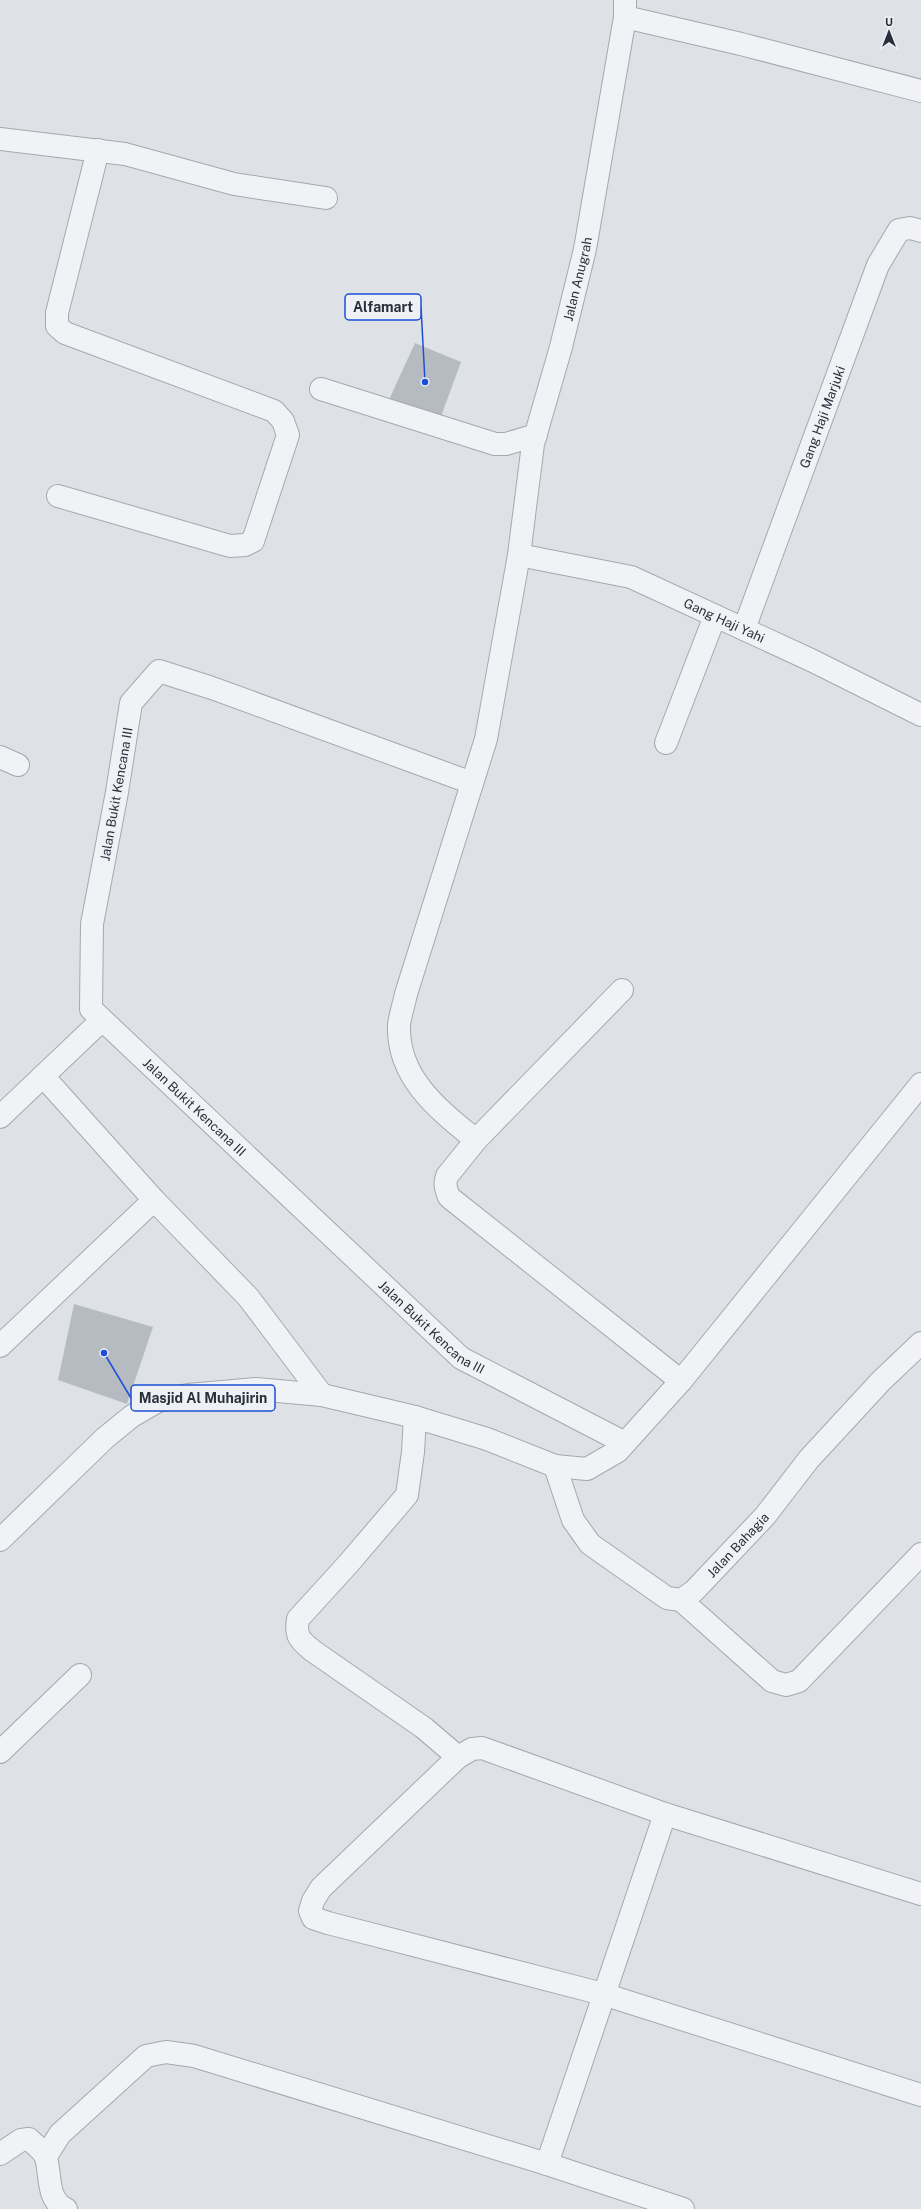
<svg xmlns="http://www.w3.org/2000/svg" width="921" height="2209" font-family="'Public Sans',sans-serif">
<rect width="100%" height="100%" fill="#dee2e6"/>
<path fill="#b6bbc2" d="M415,343L461,362L440,419L388,402Z
M74,1304L153,1327L127,1404L58,1380Z"/>
<g fill="none" stroke-linecap="round" stroke-linejoin="round">
<g stroke="#a4a9af" stroke-width="24">
<g id="street">
<path d="M625,17L741,44L921,91"/>
<path d="M0,139L125,154L234,184L326,198"/>
<path d="M321,389L495,444H506L536,435"/>
<path d="M58,496L230,546L245,545L253,541L288,435L283,421L274,411L65,333L57,326V313L98,150"/>
<path id="s1" d="M519,555L631,577L813,661L921,715"/>
<path id="s2" d="M744,629L878,265L899,230L910,228L921,231"/>
<path d="M666,743L715,616"/>
<path d="M0,757L18,765"/>
<path id="s3" d="M472,783L212,688L159,671L131,703L117,792L92,924L91,1009L461,1358L625,1443"/>
<path d="M622,990L476,1140L447,1176C444,1184 446,1189 449,1197L681,1381"/>
<path d="M43,1076L154,1200L248,1297L322,1395"/>
<path d="M0,1117L102,1020"/>
<path id="s4" d="M476,1140C439,1110 397,1078 399,1025C400,1015 404,1004 406,994L486,739L519,555L533,444L561,347L585,249L625,17V0"/>
<path d="M0,1346L154,1200"/>
<path d="M415,1417L413,1452L407,1495L349,1563L298,1619C295,1637 300,1640 313,1651L424,1728L458,1757"/>
<path id="s5" d="M555,1466L573,1520L590,1544L667,1598L681,1600L694,1591L765,1516L809,1459L881,1381L921,1343"/>
<path d="M0,1540L105,1438L132,1416L158,1401L188,1395L256,1389L322,1395L415,1417L487,1439L555,1466L587,1469L618,1451L681,1381L921,1084"/>
<path d="M681,1600L772,1681L786,1685L799,1681L921,1554"/>
<path d="M0,1752L80,1675"/>
<path d="M921,1894L665,1814L482,1748L472,1749L458,1757L321,1888L313,1901L310,1911L313,1918L328,1923L603,1994L921,2095"/>
<path d="M0,2154L21,2140L29,2139C34,2144 44,2151 46,2158C51,2174 46,2200 66,2209"/>
<path d="M46,2156L60,2134L146,2056L166,2052L194,2056L547,2164L683,2209"/>
<path d="M547,2164L665,1814"/>
</g>
</g>
<use href="#street" stroke="#f0f2f5" stroke-width="22"/>
</g>
<g text-anchor="middle" stroke-width="3.5" stroke-linejoin="round" paint-order="stroke">
<g font-size="13" fill="#29303b" stroke="#edf0f4">
<text dy="5" stroke="none"><textPath href="#s4" startOffset="913">Jalan Anugrah</textPath></text>
<text dy="5" stroke="none"><textPath href="#s2" startOffset="226">Gang Haji Marjuki</textPath></text>
<text dy="5" stroke="none"><textPath href="#s1" startOffset="217">Gang Haji Yahi</textPath></text>
<text transform="translate(116 794) rotate(-80)" y="5">Jalan Bukit Kencana III</text>
<text dy="5" stroke="none"><textPath href="#s3" startOffset="827">Jalan Bukit Kencana III</textPath></text>
<text dy="5" stroke="none"><textPath href="#s3" startOffset="1151">Jalan Bukit Kencana III</textPath></text>
<text dy="5" stroke="none"><textPath href="#s5" startOffset="274">Jalan Bahagia</textPath></text>
</g>
</g>
<path fill="none" stroke="#1d4ed8" stroke-width="1.5" d="M425 382L421 307M104 1353L131 1398"/>
<g fill="#1d4ed8" stroke="#edf0f4" stroke-width="1.5">
<circle cx="425" cy="382" r="4"/>
<circle cx="104" cy="1353" r="4"/>
</g>
<g fill="#edf0f4" stroke="#1d4ed8" stroke-width="1.5">
<rect x="345" y="294" width="76" height="26" rx="4"/>
<rect x="131" y="1385" width="144" height="26" rx="4"/>
</g>
<g font-size="14" text-anchor="middle" font-weight="bold" fill="#29303b">
<text x="383" y="312">Alfamart</text>
<text x="203" y="1403">Masjid Al Muhajirin</text>
</g>
<g transform="translate(889 32)" stroke="#edf0f4" stroke-width="3" paint-order="stroke">
<path d="M0-3L7 15L0 10L-7 15Z" fill="#29303b"/>
<text y="-6" font-size="11" font-weight="bold" text-anchor="middle" fill="#29303b">U</text>
</g>
</svg>
